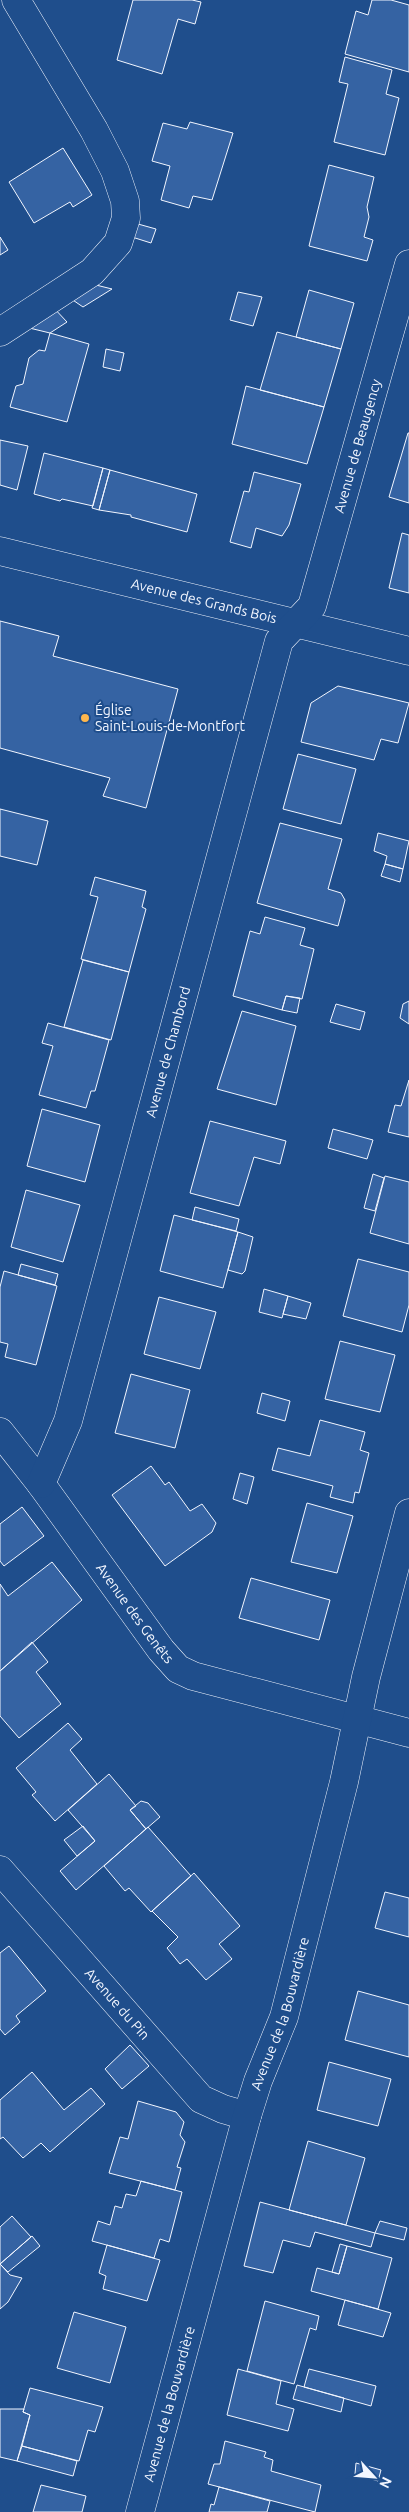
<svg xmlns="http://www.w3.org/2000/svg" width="409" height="2512" font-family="Ubuntu,sans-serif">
<rect width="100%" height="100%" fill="#1f4e8c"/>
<path fill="#3563a3" stroke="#f2f6ff" d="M133,0H192L201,2L195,24L178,19L162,74L117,60Z
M372,0H391L409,5V72L345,54L356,11L368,15Z
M345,57L392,70L386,94L399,98L385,155L334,142L348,84L339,82Z
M190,122L233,133L212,200L193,196L189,208L161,200L170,166L152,161L163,123L187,129Z
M63,148L92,195L73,207L70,202L34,223L9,182Z
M329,165L374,177L367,207L369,217L364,237L373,240L367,261L309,246Z
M138,224L156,229L151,243L132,237Z
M0,237L8,250L0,255Z
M88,283L112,289L83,307L67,296Z
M309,290L354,303L341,349L296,337Z
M238,292L262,297L253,326L230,320Z
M52,306L67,322L50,333L21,326Z
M277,332L341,349L324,407L260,390Z
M50,333L89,344L67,422L10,407L16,386L23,384L29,358L39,350L45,351Z
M106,349L124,353L120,371L103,367Z
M246,386L324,407L307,464L232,444Z
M408,433H409V503L389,497Z
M0,440L28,446L17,490L0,485Z
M44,453L103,468L93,506L62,499L60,501L34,494Z
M103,468L110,470L99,510L92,508Z
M110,470L197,494L187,532L131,517V515L99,510Z
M254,472L301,484L289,525L282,536L256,528L251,548L230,542L244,491L249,492Z
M402,533L409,535V593L389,588Z
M0,621L59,636L53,656L178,689L146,808L103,796L110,778L0,748Z
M338,686L409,703L398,743L381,739L374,760L301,742L311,703Z
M298,754L356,769L341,824L283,809Z
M0,809L48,821L37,865L0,856Z
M280,823L342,839L328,889L341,893L345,900L338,926L257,903Z
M378,833L409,841L403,869L385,864L387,856L374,851Z
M385,864L403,869L400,882L381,876Z
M95,877L146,891L142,907L146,909L129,972L81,959L98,897L90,895Z
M265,917L305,928L300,945L314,949L302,999L286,996L282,1010L233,996L250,931L260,934Z
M83,960L129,972L111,1040L64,1027Z
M286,996L300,998L297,1013L282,1010Z
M409,1001V1024L400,1018L403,1004Z
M336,1004L365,1012L360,1030L330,1022Z
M242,1011L296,1026L276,1105L217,1089Z
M48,1023L109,1040L95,1091H91L86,1108L39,1095L53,1046L42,1043Z
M409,1080V1137L388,1132L395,1105L401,1106Z
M42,1109L100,1125L85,1182L27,1166Z
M210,1121L286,1141L280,1164L254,1157L239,1206L190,1193Z
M333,1129L373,1140L367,1159L328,1148Z
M373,1174L384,1178L375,1211L364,1208Z
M385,1176L409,1182V1244L370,1233Z
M26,1190L80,1205L63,1262L11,1247Z
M195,1207L239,1219L236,1231L192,1220Z
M174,1215L238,1232L223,1288L160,1271Z
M238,1232L253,1237L245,1271L242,1274L228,1270Z
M358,1259L409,1272V1305L402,1332L343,1316Z
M21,1264L58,1274L55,1285L18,1275Z
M4,1271L57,1286L36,1365L5,1357L8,1344L0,1342V1287Z
M264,1289L288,1296L282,1318L259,1312Z
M288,1296L311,1303L306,1319L283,1314Z
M159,1297L216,1312L200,1369L144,1354Z
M340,1341L395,1355L380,1412L325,1399Z
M131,1374L190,1390L175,1448L115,1433Z
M262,1393L290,1401L285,1421L257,1413Z
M320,1420L365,1432L360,1450L369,1453L359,1493L355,1492L353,1503L330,1497L333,1486L272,1470L278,1448L310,1456Z
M151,1466L165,1485L169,1482L190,1511L202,1504L216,1523L212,1532L165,1566L112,1495Z
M240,1473L254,1477L247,1504L233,1499Z
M307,1503L353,1516L337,1573L291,1562Z
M22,1507L44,1536L4,1566L0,1561V1524Z
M52,1562L82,1600L0,1671V1584L8,1596Z
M251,1578L330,1600L319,1640L239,1618Z
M32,1642L48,1662L36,1672L61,1704L19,1738L0,1716V1671Z
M68,1723L82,1739L70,1750L97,1784L55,1821L32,1795L36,1792L16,1768Z
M109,1774L136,1806L130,1810L146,1829L76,1890L60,1871L95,1841L68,1810Z
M141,1801L148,1803L160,1817L146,1829L130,1810Z
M83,1826L95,1841L77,1856L64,1840Z
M148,1827L191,1876L151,1912L129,1888L125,1891L104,1866Z
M194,1873L240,1926L219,1944L232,1959L206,1980L187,1959L180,1964L167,1948L178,1937L152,1911Z
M385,1892L409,1898V1937L375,1928Z
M9,1946L46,1991L16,2016L20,2022L5,2035L0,2029V1953Z
M358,1991L409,2005V2057L345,2040Z
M130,2045L149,2066L122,2089L105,2069Z
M329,2062L391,2079L378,2126L317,2110Z
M32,2072L64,2110L91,2088L105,2104L50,2152L41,2143L23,2158L3,2137L0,2139V2100Z
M138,2101L176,2112L184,2122L180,2135L185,2142L177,2167L181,2168L175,2190L109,2173L120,2137L128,2139Z
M308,2141L365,2158L346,2225L289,2210Z
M141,2181L182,2192L169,2242L160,2239L154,2258L92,2241L98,2221L110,2225L115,2206L122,2208L126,2194L136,2196Z
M260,2202L375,2233L371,2247L315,2232L310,2247L283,2240L273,2273L244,2266Z
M12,2216L31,2237L0,2264V2227Z
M380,2221L407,2228L404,2240L375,2233Z
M32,2236L40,2246L8,2272L0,2264Z
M340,2244L347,2246L339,2274L332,2272Z
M107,2245L160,2260L147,2301L103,2289L106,2276L99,2273Z
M347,2246L392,2258L378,2309L311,2291L317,2268L339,2274Z
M0,2264L10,2275L22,2278L8,2302L0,2309Z
M345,2300L391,2313L383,2337L338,2325Z
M265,2301L319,2316L316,2330L310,2328L294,2384L247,2371Z
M74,2312L126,2327L110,2383L57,2368Z
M238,2369L281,2381L276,2404L294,2409L288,2431L227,2415Z
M309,2369L376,2386L371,2406L304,2387Z
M297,2385L344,2398L341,2412L293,2399Z
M30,2388L103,2407L95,2432L88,2430L79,2461L22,2446L30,2415L23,2412Z
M0,2409H24L23,2412L30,2415L17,2461L0,2457Z
M225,2441L266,2452L264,2457L273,2460L271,2471L321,2485L315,2512L208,2484L214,2464H220Z
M22,2446L77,2461L73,2476L17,2461Z
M356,2463L381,2470L378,2481L355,2474Z
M41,2485L86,2496L82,2512H33Z
M219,2487L270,2501L267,2512H209L211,2504L214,2505Z"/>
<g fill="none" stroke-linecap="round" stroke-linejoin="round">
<g stroke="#f2f6ff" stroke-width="29">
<g id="minor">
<path d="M0,332L92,272L118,243L126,218L125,201L115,171L94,130L16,0"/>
<path id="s1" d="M0,551L409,651"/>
<path id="s2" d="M0,1432L41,1484L161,1650L178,1669L193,1676L409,1733"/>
<path id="s3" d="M41,1484L68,1421L279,641L312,606L409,264"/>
<path id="s4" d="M0,1870L201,2099L223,2109L247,2116"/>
<path id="s5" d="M140,2512L247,2116L258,2081L284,2017L344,1782L366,1677L409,1513"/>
</g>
</g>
<use href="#minor" stroke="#1f4e8c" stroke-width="28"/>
</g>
<circle fill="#ffb74d" stroke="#1f4e8c" stroke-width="2" cx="85" cy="718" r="5"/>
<g text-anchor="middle" stroke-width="4" stroke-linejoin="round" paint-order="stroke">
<g font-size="14" fill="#f2f6ff" stroke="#1f4e8c">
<text dy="5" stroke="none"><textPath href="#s3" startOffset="1091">Avenue de Beaugency</textPath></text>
<text dy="5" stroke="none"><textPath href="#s1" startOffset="210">Avenue des Grands Bois</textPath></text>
<text dy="5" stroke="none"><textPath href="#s3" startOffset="451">Avenue de Chambord</textPath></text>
<text dy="5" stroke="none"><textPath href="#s2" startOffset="226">Avenue des Genêts</textPath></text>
<text dy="5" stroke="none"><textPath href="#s4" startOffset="178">Avenue du Pin</textPath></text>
<text dy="5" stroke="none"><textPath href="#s5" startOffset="518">Avenue de la Bouvardière</textPath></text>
<text dy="5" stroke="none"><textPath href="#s5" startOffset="112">Avenue de la Bouvardière</textPath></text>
</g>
<g font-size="14" fill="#f2f6ff" stroke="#1f4e8c" text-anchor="start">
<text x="95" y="715">Église<tspan x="95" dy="16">Saint-Louis-de-Montfort</tspan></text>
</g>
</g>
<g transform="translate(374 2477) rotate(116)" stroke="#1f4e8c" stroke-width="4" paint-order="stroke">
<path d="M0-4L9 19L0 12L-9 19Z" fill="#f2f6ff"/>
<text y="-8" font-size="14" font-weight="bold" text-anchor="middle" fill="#f2f6ff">N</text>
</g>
</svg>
